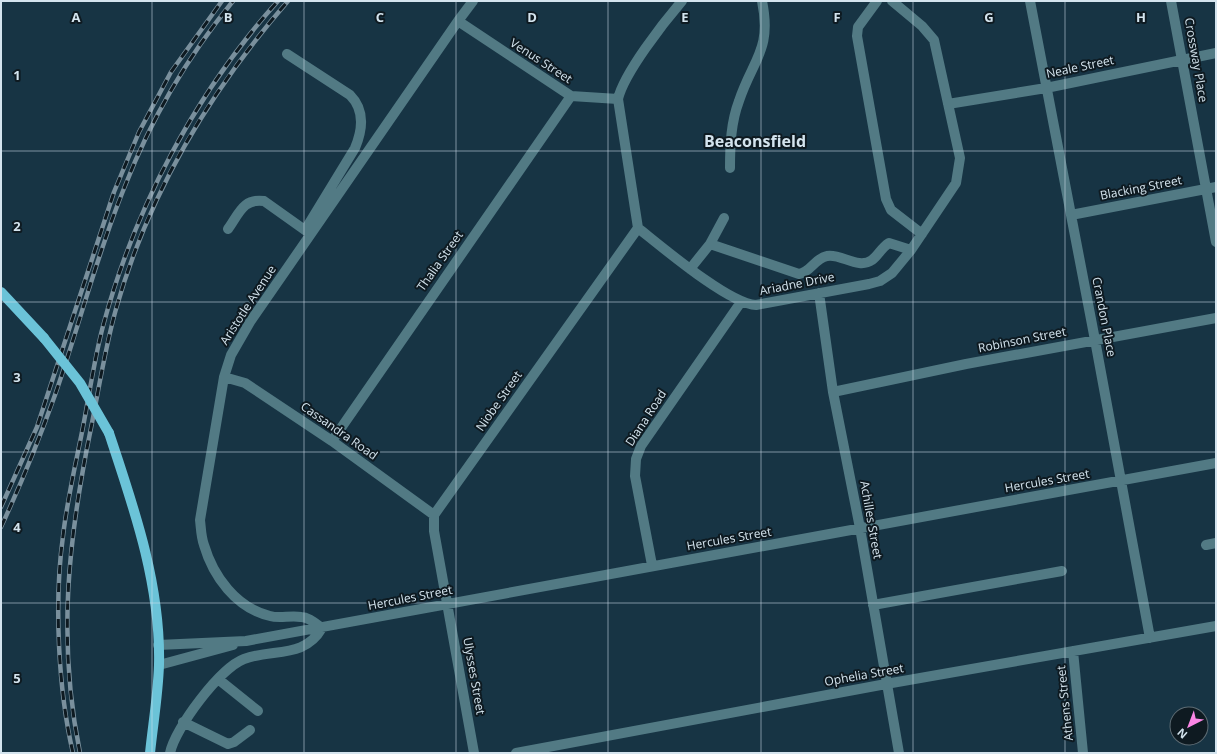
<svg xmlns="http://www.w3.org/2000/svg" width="1217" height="754" font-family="'Open Sans',sans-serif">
<rect width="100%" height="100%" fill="#173444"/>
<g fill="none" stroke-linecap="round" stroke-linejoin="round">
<path stroke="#527a84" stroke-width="10" d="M682,1C664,22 624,73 618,99L638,228C662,247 729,304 756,305L869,284L880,281L892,273L911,250L956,183L960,158L934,40L922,26L892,1
M877,1L858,27L857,36L886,199L891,210L922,234
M1030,1L1095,340L1150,638
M1171,1L1216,242
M458,21L571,96L618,99
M287,54L350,95C365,110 363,129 355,148L305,230
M948,104L1046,88L1216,53
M730,168C730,145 731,122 739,101C753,59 772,50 762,1
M1071,215L1216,187
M228,229C239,214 243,198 264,201L309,233
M710,244L724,218
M690,269L710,244L799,274C811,272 815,258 827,256C841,253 858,270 872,260C878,256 881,248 889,243L911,250
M819,293L833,392L860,528L899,753
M224,377L245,383L332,441L434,515
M833,392L966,364L1216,318
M332,441L571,96
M1206,545L1216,543
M652,565L635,476L636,459L641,446L741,302
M873,605L1062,571
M158,645L246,641L1216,463
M1073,651L1083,753
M159,665L233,645
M218,679L258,711
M183,722L228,744L234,742L250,730
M170,753C175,728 220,668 244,659C273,648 304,659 322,628C316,624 309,617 301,617C290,615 280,619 270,616C236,608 213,576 204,545C201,537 201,528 200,520L224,377L231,355L250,322L458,21L473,1
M474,753L434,531V515L638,228
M516,753L886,684L1216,626"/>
<path stroke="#6bc3d8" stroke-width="10" d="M1,292L44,338
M109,433C134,508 161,585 159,665C158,695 153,724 150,753"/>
<g stroke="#7a909d" stroke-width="4.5">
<path id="rail" d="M1,507L37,427L114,192L139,132L171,72L222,1
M1,527C21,484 39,440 55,395C79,326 97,254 125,186C151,119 188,56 233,1
M73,753C58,689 54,601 63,536C67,501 75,467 82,432C89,397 94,360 103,326C135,207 196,92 278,1
M80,753C57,640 68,540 91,428C99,388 105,348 116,309C149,192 209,92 288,1"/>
</g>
<use href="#rail" stroke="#0e1a21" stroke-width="3" stroke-dasharray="9" stroke-linecap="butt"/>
<path stroke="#6bc3d8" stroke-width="10" d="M44,338L80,383L109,433"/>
</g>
<path fill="none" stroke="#d4e4ee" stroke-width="1" stroke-opacity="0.55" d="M152,1V753M304,1V753M456,1V753M608,1V753M761,1V753M913,1V753M1065,1V753M1,151H1216M1,302H1216M1,452H1216M1,603H1216"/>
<g text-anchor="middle" stroke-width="4" stroke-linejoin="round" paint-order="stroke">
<g font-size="12" fill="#d4e4ee" stroke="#0e1a21">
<text transform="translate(1196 60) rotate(80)" y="4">Crossway Place</text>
<text transform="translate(541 61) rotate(33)" y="4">Venus Street</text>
<text transform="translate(1080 67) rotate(-12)" y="4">Neale Street</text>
<text transform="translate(1141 188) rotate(-11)" y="4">Blacking Street</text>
<text transform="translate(440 261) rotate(-55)" y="4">Thalia Street</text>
<text transform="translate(797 284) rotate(-11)" y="4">Ariadne Drive</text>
<text transform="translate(248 305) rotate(-57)" y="4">Aristotle Avenue</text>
<text transform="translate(1104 317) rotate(79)" y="4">Crandon Place</text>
<text transform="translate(1022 340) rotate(-11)" y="4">Robinson Street</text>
<text transform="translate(499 401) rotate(-55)" y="4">Niobe Street</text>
<text transform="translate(646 418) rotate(-57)" y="4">Diana Road</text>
<text transform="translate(339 431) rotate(35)" y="4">Cassandra Road</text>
<text transform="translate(1047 481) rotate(-10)" y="4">Hercules Street</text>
<text transform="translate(871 520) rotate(80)" y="4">Achilles Street</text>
<text transform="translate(729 539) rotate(-10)" y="4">Hercules Street</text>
<text transform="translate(410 598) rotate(-11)" y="4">Hercules Street</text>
<text transform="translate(864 675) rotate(-10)" y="4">Ophelia Street</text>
<text transform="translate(474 676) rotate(80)" y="4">Ulysses Street</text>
<text transform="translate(1065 703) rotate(-96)" y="4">Athens Street</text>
</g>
<g font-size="16" font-weight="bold" fill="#d4e4ee" stroke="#0e1a21">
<text x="755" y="147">Beaconsfield</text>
</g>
</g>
<g font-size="13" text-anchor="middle" font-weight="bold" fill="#d4e4ee" stroke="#0e1a21" stroke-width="4" stroke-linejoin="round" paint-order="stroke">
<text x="76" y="22">A</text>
<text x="228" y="22">B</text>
<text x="380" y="22">C</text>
<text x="532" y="22">D</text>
<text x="685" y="22">E</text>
<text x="837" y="22">F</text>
<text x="989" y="22">G</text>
<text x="1141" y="22">H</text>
<text x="17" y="80">1</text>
<text x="17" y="231">2</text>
<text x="17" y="382">3</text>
<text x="17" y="532">4</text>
<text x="17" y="683">5</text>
</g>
<rect width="1217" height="754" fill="none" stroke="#d4e4ee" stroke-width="4"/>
<g transform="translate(1189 726) rotate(222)"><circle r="19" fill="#0e1a21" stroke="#5d6b73"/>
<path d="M0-3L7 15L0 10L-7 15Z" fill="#fb86e5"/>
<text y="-6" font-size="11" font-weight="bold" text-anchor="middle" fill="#d4e4ee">N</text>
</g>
</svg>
